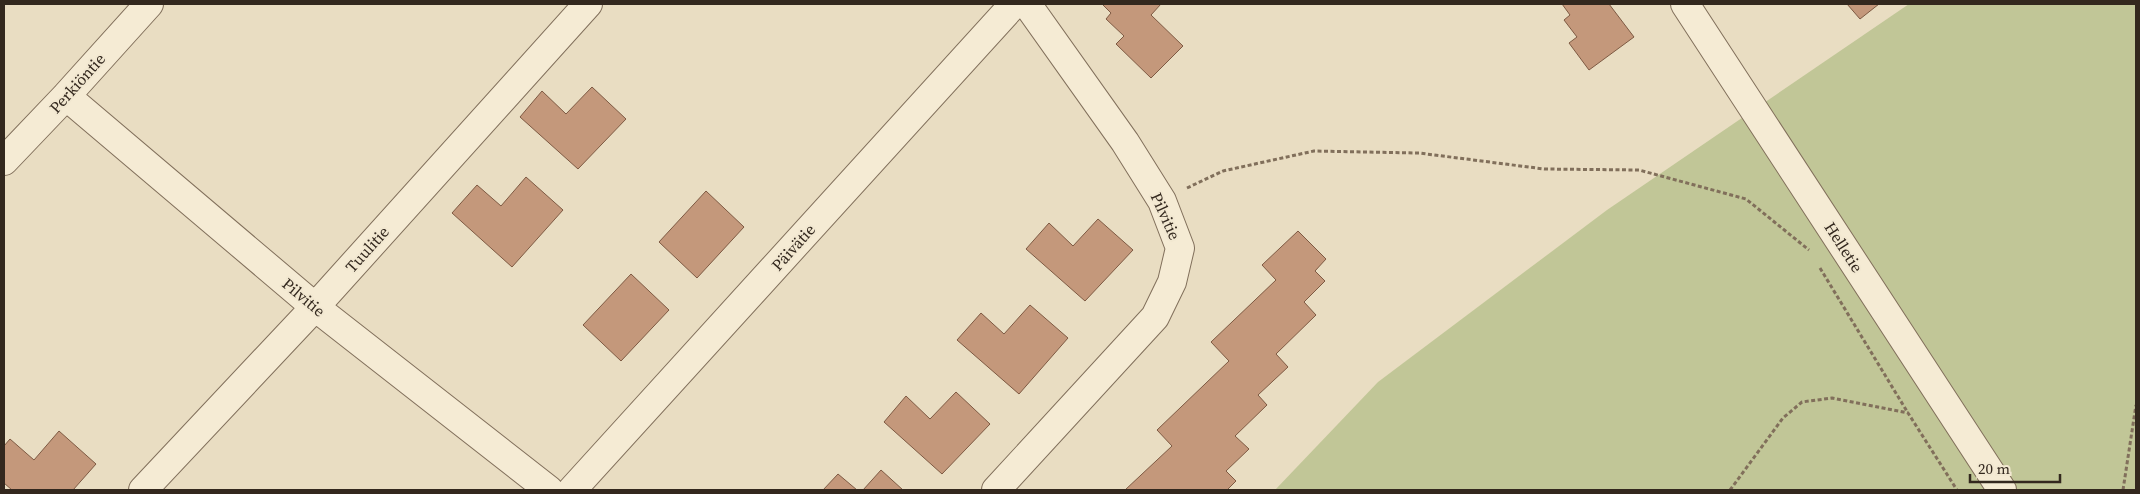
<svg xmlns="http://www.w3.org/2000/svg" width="2140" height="494" font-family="'Source Serif 4',serif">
<rect width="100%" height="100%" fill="#e9ddc2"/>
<path fill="#c1c697" d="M1909,4H2136V490H1275L1378,382L1607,210Z"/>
<path fill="#c4987b" stroke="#7e5a43" d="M1102,4H1161L1151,15L1183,46L1151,78L1116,44L1124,36L1106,19L1111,13Z
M1562,4H1609L1634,37L1589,70L1569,43L1577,37L1564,20L1570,15Z
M1847,4H1879L1860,19Z
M592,87L626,119L578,169L520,117L542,91L566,114Z
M526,177L563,210L512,267L452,213L477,185L501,206Z
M706,191L744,227L697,278L659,242Z
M1098,219L1133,250L1085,301L1026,249L1049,223L1073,246Z
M1298,231L1326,259L1315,271L1325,281L1304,302L1316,315L1276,354L1288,367L1258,395L1267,405L1235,436L1249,449L1226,471L1236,481L1227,490H1125L1172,446L1157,430L1229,361L1211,342L1276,280L1262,265Z
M631,274L669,310L621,361L583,325Z
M1030,305L1068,338L1019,394L957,340L981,313L1004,334Z
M956,392L990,424L942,474L884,422L906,396L930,419Z
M59,431L96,464L73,490H12L4,483V446L10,439L34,460Z
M881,470L903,490H863Z
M838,474L857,490H823Z"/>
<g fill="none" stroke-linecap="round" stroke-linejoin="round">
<g stroke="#816f5b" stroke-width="30">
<path id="minor" d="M1685,4L2002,490
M66,96L315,307L549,490
M4,161L66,96L149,4
M143,490L315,307L588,4
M572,490L1014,4
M996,490L1155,317L1172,282L1180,248L1162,201L1125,142L1027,4"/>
</g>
<path stroke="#816f5b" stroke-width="3" stroke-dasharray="4 2.5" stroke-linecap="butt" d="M1187,188L1223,171L1314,151L1419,153L1544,169L1639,170L1746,199L1809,250
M1820,268L1908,413
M1730,490L1783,418L1802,402L1832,398L1908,413L1957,490
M2123,490L2136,405"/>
<use href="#minor" stroke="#f5ebd4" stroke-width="28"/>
</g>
<g text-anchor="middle" stroke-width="4" stroke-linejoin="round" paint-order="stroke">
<g font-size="16" fill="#33281e" stroke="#f2e8d1">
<text transform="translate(77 83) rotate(-48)" y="6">Perkiöntie</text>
<text transform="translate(1166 216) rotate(66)" y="6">Pilvitie</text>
<text transform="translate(793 247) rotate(-48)" y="6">Päivätie</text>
<text transform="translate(1844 247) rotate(57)" y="6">Helletie</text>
<text transform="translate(367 249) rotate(-48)" y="6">Tuulitie</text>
<text transform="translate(304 297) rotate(40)" y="6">Pilvitie</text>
</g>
</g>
<rect width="2140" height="494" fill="none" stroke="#33281e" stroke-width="10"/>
<path d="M1970 474v8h90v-8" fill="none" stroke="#33281e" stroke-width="2.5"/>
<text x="1978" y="474" font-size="15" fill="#33281e" stroke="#f2e8d1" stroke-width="4" paint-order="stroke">20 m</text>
</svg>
